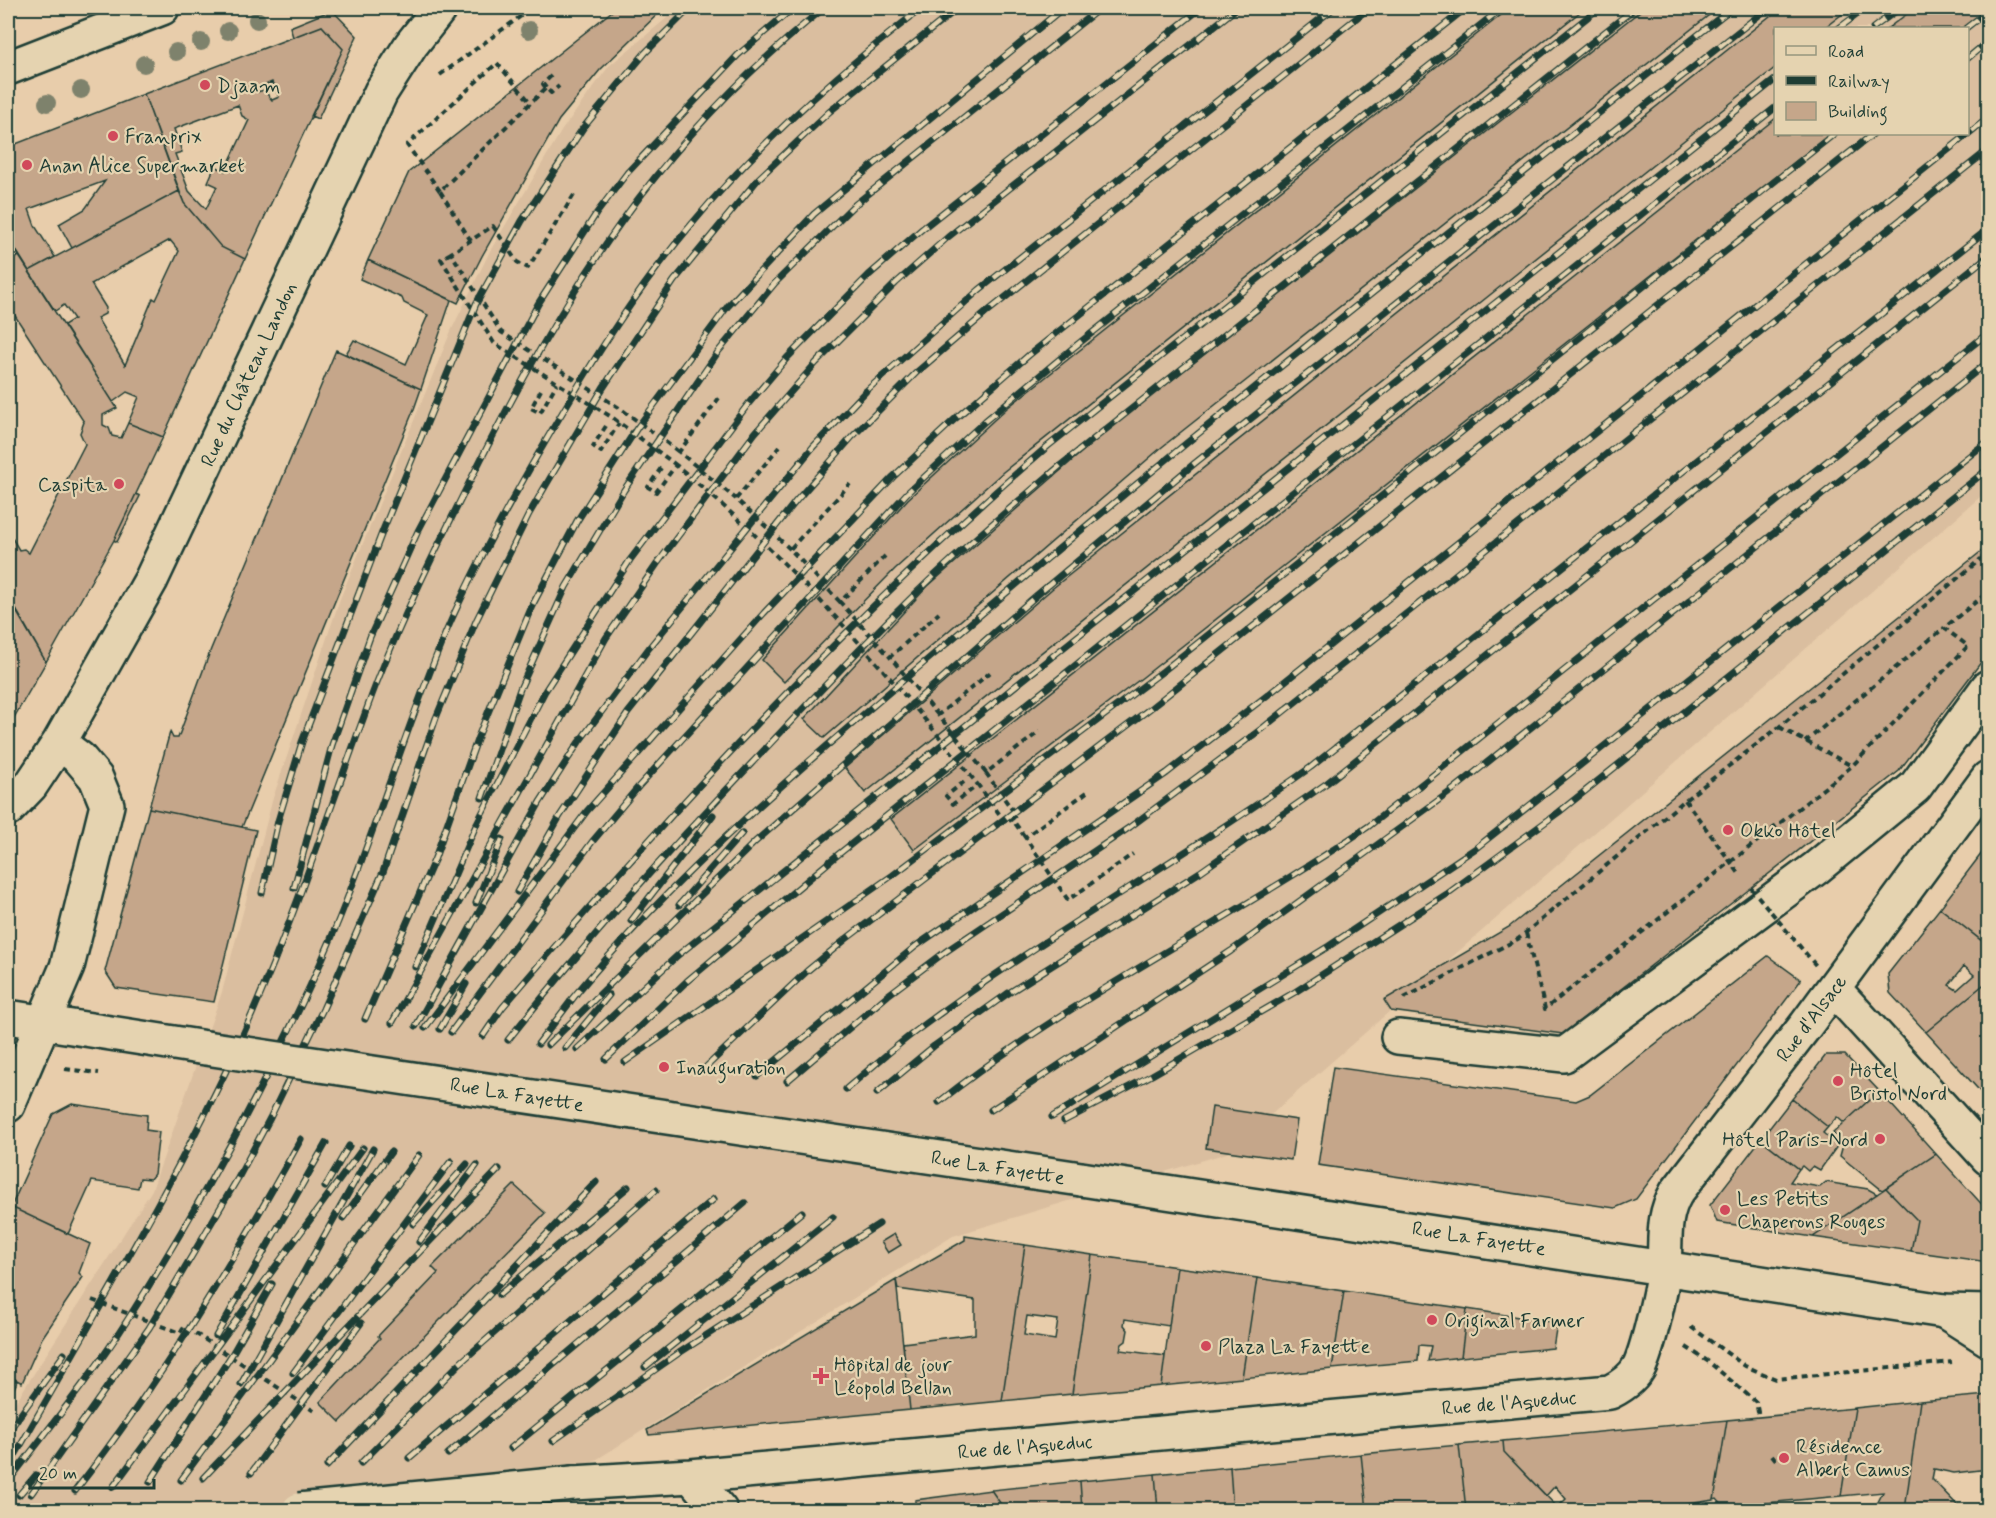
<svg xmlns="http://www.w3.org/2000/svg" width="1996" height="1518" font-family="Mynerve,sans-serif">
<rect width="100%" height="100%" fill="#e8cdab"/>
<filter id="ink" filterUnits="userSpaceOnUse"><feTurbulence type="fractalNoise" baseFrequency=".0167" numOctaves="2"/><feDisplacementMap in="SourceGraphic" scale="12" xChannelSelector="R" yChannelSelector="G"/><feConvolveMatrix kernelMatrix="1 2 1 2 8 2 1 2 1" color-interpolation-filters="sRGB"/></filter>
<g filter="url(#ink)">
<path fill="#dabe9f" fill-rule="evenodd" d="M679,8H1988V490L1227,1153L953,1236L516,1510H8V1414L152,1190L222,992L273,798L340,599L451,331L490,251L562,130L609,66ZM1776,28H1968V134H1776Z"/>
<path fill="#c5a68a" stroke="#1f3d34" stroke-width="1.5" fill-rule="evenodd" d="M616,8H664L600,70L559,120L482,256L458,303L368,260L409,172Z
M1510,8H1585L1003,472L895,569L784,682L762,660L908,499L1007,408Z
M1644,8H1718L1162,447L824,738L804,719L928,586L1098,438Z
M1780,8H1850L1824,28H1776V67L865,793L845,768L1053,588Z
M1915,8H1988L1963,28H1888Z
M332,10L357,36L318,119L311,116L343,49L322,26L293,37L290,27Z
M322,26L343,49L245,259L221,247L184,203L144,94ZM272,82L279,97L272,100L264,90L257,92L256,89ZM238,105L242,116L249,120L225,171L215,166L208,182L217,186L206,209L189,191L175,154L182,152L174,129Z
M144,94L179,191L72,248L59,224L85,209L105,181L29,209L35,226L55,257L29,271L8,237V198L14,195L8,176V147Z
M1776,118V134H1830L1143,677L914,850L891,819Z
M8,176L14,195L8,198Z
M179,191L184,203L221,247L245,259L163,437L128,423L139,397L127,392L113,402L64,325L74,319L64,305L55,311L29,271ZM170,240L179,251L156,300L153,298L125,365L97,318L105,314L106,308L91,284Z
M8,237L19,256L8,263Z
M19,256L117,408L103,415V425L109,428L112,436L121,438L128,423L163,437L114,540L46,662L8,595V531L19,550L24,549L29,553L85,444L80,433L84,422L8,305V263Z
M368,260L451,300L421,389L346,354L354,340L406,364L428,315L404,303L402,298L360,279Z
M336,350L421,389L414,409L242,827L149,808L170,732L173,738H178L211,649Z
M136,494L140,496L117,542L114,540Z
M1988,546V653L1899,771L1751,888L1563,1034L1391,1011L1384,1000L1509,927Z
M15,609L46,662L8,728V613Z
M149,808L256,830L214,1002L116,988L105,971Z
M1985,849L1988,852V941L1986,944L1940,908Z
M1940,908L1988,946V981L1926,1032L1890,993L1888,974ZM1964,966L1974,975L1957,990L1949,985Z
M1768,956L1801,980L1636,1199L1615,1208L1318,1165L1333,1067L1576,1101L1590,1095Z
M1988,981V1100L1926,1032Z
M1826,1055H1845L1879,1091L1844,1123L1837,1117L1828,1127L1792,1099Z
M1879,1091L1936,1154L1882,1190L1840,1156L1843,1145L1833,1133Z
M1792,1099L1828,1127L1823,1133L1838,1145L1820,1170L1813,1166L1808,1171L1802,1166L1799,1169L1761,1139Z
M72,1104L147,1115L146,1130L159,1132L154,1174L150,1179L140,1178L138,1188L92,1181L68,1234L11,1207L53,1114Z
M1212,1107L1297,1120L1291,1160L1206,1148Z
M1761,1139L1799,1169L1790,1182L1820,1187L1826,1182L1868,1189L1877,1194L1813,1237L1717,1222L1710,1205Z
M1936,1154L1988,1211V1262L1911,1251L1917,1220L1886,1188Z
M514,1185L545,1213L340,1422L320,1402L380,1338L378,1336L438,1273L432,1267Z
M1886,1188L1917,1220L1911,1251L1813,1237Z
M11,1207L90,1244L79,1273L83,1277L42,1338L22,1383L8,1375V1214Z
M894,1234L901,1245L888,1253L881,1242Z
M965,1236L1025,1245L1002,1401L910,1410L903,1343L975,1334V1300L898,1289L896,1280L965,1240Z
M1025,1245L1092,1255L1072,1394L1002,1401ZM1027,1316L1058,1320L1055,1340L1024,1335Z
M1092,1255L1177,1267L1169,1326L1125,1319L1124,1325L1128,1330L1126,1341L1122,1344L1120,1350L1165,1356L1161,1386L1072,1394Z
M1177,1267L1257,1278L1242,1378L1161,1386Z
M1257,1278L1344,1291L1332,1369L1242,1378Z
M896,1280L910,1410L649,1435L647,1430Z
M1344,1291L1467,1309L1461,1357L1428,1361L1431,1346L1419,1345L1418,1361L1332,1369Z
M1467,1309L1557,1323L1553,1348L1461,1357Z
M8,1375L17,1382L8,1401Z
M1988,1395V1430H1986L1988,1469L1954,1473L1934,1469L1932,1479L1962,1510H1905L1920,1401Z
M1920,1401L1905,1510H1874L1883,1492L1841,1496L1855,1408Z
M1855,1408L1841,1496L1724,1507L1717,1499L1714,1500L1727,1420Z
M1727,1420L1714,1500L1648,1510H1560L1557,1508L1566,1499L1555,1486L1546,1496L1504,1452L1503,1441Z
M1503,1441L1504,1452L1560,1510H1527L1519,1502L1466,1510L1459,1445Z
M1459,1445L1466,1510H1367L1361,1454Z
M1361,1454L1367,1510H1233L1230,1467Z
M1230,1467L1233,1510H1158L1155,1474Z
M1155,1474L1158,1510H1082L1080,1481Z
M1080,1481L1082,1510H1005L991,1490Z
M991,1490L1005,1510H903L905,1506L915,1505V1500Z"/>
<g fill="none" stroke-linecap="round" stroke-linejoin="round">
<g stroke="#1f3d34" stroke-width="38">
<path id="minor" d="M8,809L31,785L59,743L151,580L381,92L411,45L440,8
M1834,989L1988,1158
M1398,1037L1564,1055L1816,868L1915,787L1988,687
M8,1105L67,967L107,805L96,778L79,758L59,743
M1944,1311L1988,1339
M691,1476L720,1510
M573,1483L691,1476L1610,1392C1622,1386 1634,1378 1640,1365C1649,1344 1662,1288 1664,1265C1666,1239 1662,1217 1676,1193L1806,1025L1988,778"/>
</g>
<g stroke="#1f3d34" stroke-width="38">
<path id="major" d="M8,68L162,8
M8,1017L206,1048
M1081,1179L1944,1311L1988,1312"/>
</g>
<path stroke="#1f3d34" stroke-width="4" stroke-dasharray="6 4.5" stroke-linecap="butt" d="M440,75L532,8
M546,88L543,84L551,76
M440,191L407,145L497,63L531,103
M574,195L528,268L517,262L493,226L451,253L501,332L621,409L679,452
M471,241L440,191L546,88L551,93L559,86
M451,253L441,259L494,343L613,418L676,465
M541,390L531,408L540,413L557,383
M719,398L679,452L736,499
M606,426L593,446L601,452L619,423
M780,446L736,499L790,549
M661,468L648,487L656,492L676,465C791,560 885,668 978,785
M885,556L840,602L890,657
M840,602L790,549L850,484
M938,715L890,657L939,613
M1779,727L1852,766
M1805,742L1944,628
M986,773L938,715L992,671
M964,782L946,796L953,804L978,785L1006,823L1012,819
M1087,792L1025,837L1068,900L1133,854
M1685,800L1741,876
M1025,837L1012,819L1016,815L986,773L1040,731
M1526,933L1545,1009L1852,766L1968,646L1944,628L1988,592
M1404,998L1518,939L1685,800L1779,727L1988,553
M65,1069L99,1073
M92,1300L180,1333L184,1326L314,1411
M1691,1327L1745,1366L1776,1379L1952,1362
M1686,1347L1709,1362L1756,1402L1759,1417
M1772,1455L1776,1460"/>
<use href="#minor" stroke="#e5d3b0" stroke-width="33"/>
<use href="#major" stroke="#e5d3b0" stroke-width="33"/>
<g stroke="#1f3d34" stroke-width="7">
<path id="rail" d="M1839,28L1866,8
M1873,28L1900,8
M1966,28L1988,11
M1968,58L1988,41
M482,798L520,689L566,587L624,490L718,352L775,283L852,207L1100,8
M294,888L332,745L370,637L418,531L538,304L596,214L627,173L738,55L793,8
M517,892L560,816L628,713L796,501L852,437L917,372L987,312L1369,8
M262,893L278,821L302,742L383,530L476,304L522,221L583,128L645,53L690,8
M476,903L502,839
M679,905L742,833
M631,921L713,815
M415,967L477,823L545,691L630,560L749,403L787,358L869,275L922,229L1201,8
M571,1000C690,856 837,737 979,616C1225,407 1479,208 1732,8
M365,1019L435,858L478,737L532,606L577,521L637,428L728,306L814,214L1063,8
M392,1023L606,638L657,564L755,433L816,363L896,283L948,237L1237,8
M416,1026L540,802L579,742L649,648L813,447L866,391L979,290L1334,8
M425,1028L587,811L764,613L893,477L956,418L1029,355L1466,8
M440,1029L466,984
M451,1032L592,842L639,786L907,493L985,421L1073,348L1502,8
M483,1036L502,1008C672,809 849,617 1048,446L1599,8
M508,1040C585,943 666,853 751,764C801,711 850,658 902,607C952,557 1007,511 1061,465L1635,8
M538,1044L577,993
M548,1045L755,842L1037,595L1195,463L1768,8
M565,1048L609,995
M577,1049L678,955L1776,79
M606,1059L687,981L835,857L1776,107
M625,1062L893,875L1163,671L1834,134
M705,1068L807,971L846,939L1152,707L1873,134
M757,1076L916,946L1167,773L1269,694L1988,118
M787,1081L888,995L945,952L1130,827L1264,727L1988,150
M846,1089C869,1070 892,1049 916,1031C1043,936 1183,859 1311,767L1988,229
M877,1093L934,1046L1007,994L1200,872L1327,783L1988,256
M939,1102C1073,996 1228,922 1369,826L1988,333
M991,1110L1231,951L1454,789L1988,362
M1052,1117L1329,946L1476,848L1988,441
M1064,1121L1152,1075L1295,992L1447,894L1559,812L1988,469
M325,1187L349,1146
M343,1218L391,1152
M413,1224L467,1164
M419,1242L477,1165
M499,1295L628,1187
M216,1336L326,1143
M645,1367L833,1217
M293,1373L451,1161
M241,1384L373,1149
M8,1432L64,1354
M553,1441L679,1353L879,1224
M511,1448L802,1212
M448,1454L745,1203
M409,1458L714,1199
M361,1463L459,1364L656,1190
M327,1466L596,1182
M8,1468C92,1318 184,1170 253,1012C299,906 334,795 375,687C403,615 437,547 471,479C566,290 658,141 824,8
M251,1473L361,1323
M203,1478L499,1169
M181,1480L419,1155
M8,1482C48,1429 92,1376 128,1319C196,1212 257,1100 310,986C364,871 397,749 446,632C475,565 511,500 548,437C591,363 636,290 691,225C758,144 839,72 922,8
M150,1482L231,1356L272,1284
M113,1487L363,1148
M75,1491C162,1380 233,1261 301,1139
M31,1494L149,1328L238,1178L270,1118L323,1009L383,872L436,718L476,621L529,514L603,388L674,281L759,178L829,112L958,8
M19,1495L36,1475"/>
</g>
<use href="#rail" stroke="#e5d3b0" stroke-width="4.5" stroke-dasharray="14" stroke-linecap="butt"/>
<g stroke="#1f3d34" stroke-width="38" stroke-linecap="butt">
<path id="minor-bridge" d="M299,1510L573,1483"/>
</g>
<g stroke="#1f3d34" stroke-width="38" stroke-linecap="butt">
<path id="major-bridge" d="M206,1048L1081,1179"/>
</g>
<path stroke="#1f3d34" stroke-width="4" stroke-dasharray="6 4.5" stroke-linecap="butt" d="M1751,888L1818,968"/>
<use href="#minor-bridge" stroke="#e5d3b0" stroke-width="33"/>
<use href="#major-bridge" stroke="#e5d3b0" stroke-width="33"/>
</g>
<g fill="#7e826c">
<circle cx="257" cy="20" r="9"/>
<circle cx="529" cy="30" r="9"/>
<circle cx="228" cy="31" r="9"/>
<circle cx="201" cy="42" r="9"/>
<circle cx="176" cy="52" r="9"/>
<circle cx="144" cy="64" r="9"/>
<circle cx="81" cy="90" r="9"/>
<circle cx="47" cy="103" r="9"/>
</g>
</g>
<g fill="#d1495b" stroke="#e5d3b0" stroke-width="2">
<circle cx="205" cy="85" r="6"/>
<circle cx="113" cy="136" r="6"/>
<circle cx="27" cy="165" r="6"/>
<circle cx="119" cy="484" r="6"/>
<circle cx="1728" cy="830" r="6"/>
<circle cx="664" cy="1067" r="6"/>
<circle cx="1838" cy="1081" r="6"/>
<circle cx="1880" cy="1139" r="6"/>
<circle cx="1725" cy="1210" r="6"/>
<circle cx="1432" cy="1320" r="6"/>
<circle cx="1206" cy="1346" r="6"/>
<path d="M818 1367h6v6h6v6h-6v6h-6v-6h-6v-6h6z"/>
<circle cx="1784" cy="1458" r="6"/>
</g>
<g text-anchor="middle" stroke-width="4.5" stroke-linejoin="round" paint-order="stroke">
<g font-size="20" fill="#1f3d34" stroke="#e5d3b0" text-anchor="start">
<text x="217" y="92">Djaam</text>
<text x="125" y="143">Franprix</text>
<text x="39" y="172">Anan Alice Supermarket</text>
<text x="107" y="491" text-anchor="end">Caspita</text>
<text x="1740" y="837">Okko Hôtel</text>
<text x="676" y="1074">Inauguration</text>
<text x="1850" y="1077">Hôtel<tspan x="1850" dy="23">Bristol Nord</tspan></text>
<text x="1868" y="1146" text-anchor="end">Hôtel Paris-Nord</text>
<text x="1737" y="1205">Les Petits<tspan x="1737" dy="23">Chaperons Rouges</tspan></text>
<text x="1444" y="1327">Original Farmer</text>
<text x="1218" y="1353">Plaza La Fayette</text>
<text x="834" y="1371">Hôpital de jour<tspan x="834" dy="23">Léopold Bellan</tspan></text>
<text x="1796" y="1453">Résidence<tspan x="1796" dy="23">Albert Camus</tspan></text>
</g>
<g font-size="20" fill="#1f3d34" stroke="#e5d3b0">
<text transform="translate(248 374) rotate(-65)" y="7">Rue du Château Landon</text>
<text transform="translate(1811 1018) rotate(-53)" y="7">Rue d'Alsace</text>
<text transform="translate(517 1094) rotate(9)" y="7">Rue La Fayette</text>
<text transform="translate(998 1167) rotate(9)" y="7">Rue La Fayette</text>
<text transform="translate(1479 1238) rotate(9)" y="7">Rue La Fayette</text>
<text transform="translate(1509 1402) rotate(-5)" y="7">Rue de l'Aqueduc</text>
<text transform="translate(1025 1446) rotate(-5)" y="7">Rue de l'Aqueduc</text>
</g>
</g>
<rect width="1996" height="1518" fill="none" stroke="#e5d3b0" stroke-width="30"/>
<rect x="15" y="15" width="1966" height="1488" fill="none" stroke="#1f3d34" stroke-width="2" filter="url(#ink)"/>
<rect x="1774" y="27" width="195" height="108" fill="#e5d3b0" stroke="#96977e" stroke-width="1.5"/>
<rect x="1786" y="46" width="30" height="9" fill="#e5d3b0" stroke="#96977e" stroke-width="1.5"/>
<text x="1828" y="57" font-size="18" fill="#1f3d34">Road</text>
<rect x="1786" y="76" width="30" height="9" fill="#1f3d34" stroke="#96977e" stroke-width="1.5"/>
<text x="1828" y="87" font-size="18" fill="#1f3d34">Railway</text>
<rect x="1786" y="102" width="30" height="18" fill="#c5a68a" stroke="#96977e" stroke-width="1.5"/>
<text x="1828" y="117" font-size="18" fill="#1f3d34">Building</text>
<path d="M30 1479v9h124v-9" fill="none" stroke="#1f3d34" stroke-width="3"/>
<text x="39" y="1479" font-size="18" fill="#1f3d34" stroke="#e5d3b0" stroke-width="4.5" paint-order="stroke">20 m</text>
</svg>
